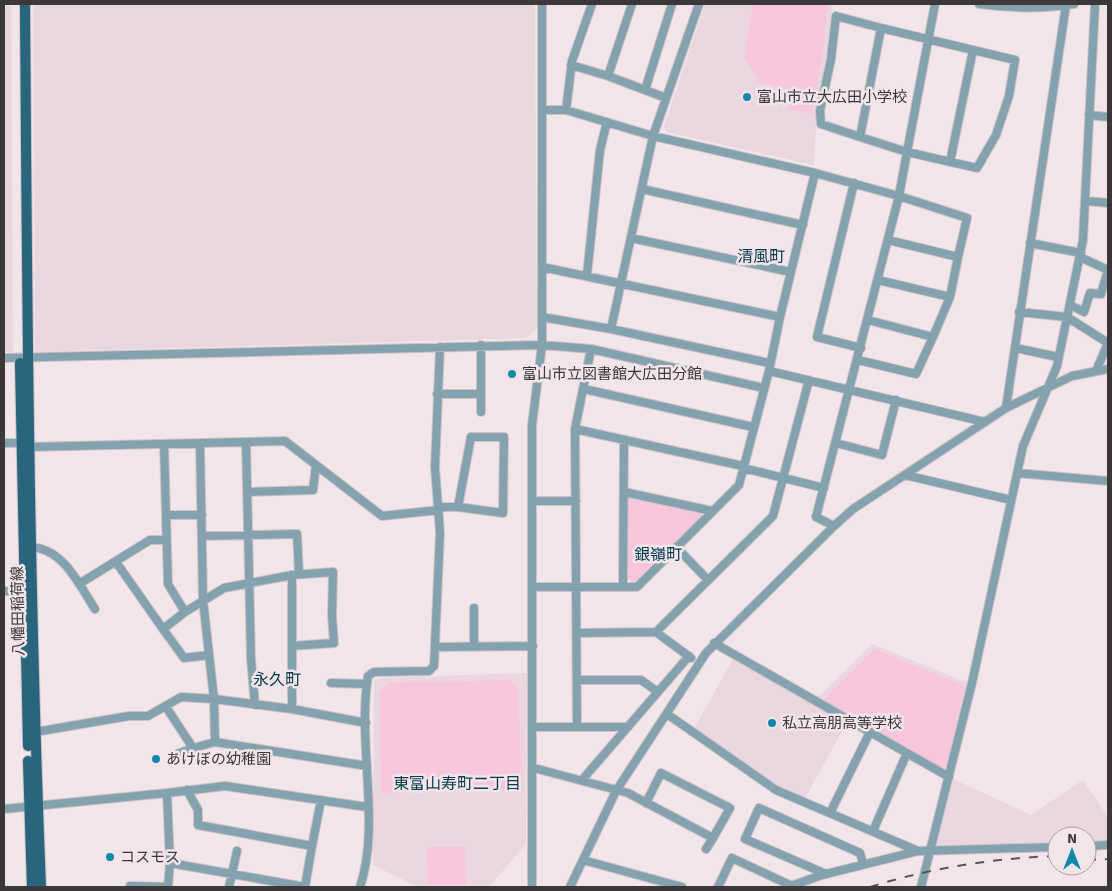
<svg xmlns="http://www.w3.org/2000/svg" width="1112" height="891" font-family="Signika,'Noto Sans JP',sans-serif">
<rect width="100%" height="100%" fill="#f1e5ea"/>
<path fill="#ead6df" d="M4,4H11L13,352H4Z
M33,4H535L537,328L526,338L35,352Z
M705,4H832L831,33L816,127L814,165L666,132L664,127Z
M872,644L968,683L946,772L850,717L804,800L771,783L694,729L734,657L814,701Z
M527,673L526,844L489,887H418L373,865L374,680L380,678Z
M953,779L1031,815L1083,780L1108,817V843L1087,844V836H1057V845L939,850L934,846Z"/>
<path fill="#f7c6dc" d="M753,4H828L823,51L812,114L789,110L794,90L759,83L744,56Z
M626,495L701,510L702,516L634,583L626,578Z
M874,649L965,686L946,766L943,769L823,700Z
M511,680L518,689L522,788L381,793L380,693L388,683Z
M427,847H465L466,884H428Z"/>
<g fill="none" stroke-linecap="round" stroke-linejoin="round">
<g stroke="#cdc2c7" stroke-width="10">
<path id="minor" d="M979,4C1010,8 1043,9 1074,4
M881,28L836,16L831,59L820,111L821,124L860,137L881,28L973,50
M571,65L608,76L632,4
M608,76L645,90L672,4
M645,90L666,98
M543,110H566L653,136L815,173L899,196L816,517L834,526
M566,110L572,61L592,4
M1089,115L1108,117
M860,137L907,152L935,4
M854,183L817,337L861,348
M642,189L803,225
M1087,201L1108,203
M631,238L791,272
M888,240L958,257L967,218L899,196L907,152L977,168L996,135L1009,96L1015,60L973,50L950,162
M1030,243L1081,253
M542,267L780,317
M587,275L600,150L607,122
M878,280L950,297L958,257
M1070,305L1084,312L1090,293L1101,294L1108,270L1080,257
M1019,312L1067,317L1108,343L1096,371
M542,317L611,329L653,136L699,4
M868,320L933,337L950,297
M611,329L769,363
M481,345V412
M1015,348L1058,357
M4,358L542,345L591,349L764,388
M858,360L916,374L933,337
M769,371L985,422
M584,389L753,427
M437,394H481
M1006,408L1066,5
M575,429L743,466
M471,437H504L503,513L458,507Z
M246,442L251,659L255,705
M4,443H21
M836,443L882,455L896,400
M164,444L166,515H202
M200,444L203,600L214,699L215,742L367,766
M29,447L285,441L382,516L439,510L443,507H458
M743,468L824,488
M1017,473L1108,481
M905,475L1011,500
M247,492L313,490L316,465
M624,492L712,511
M533,501H576
M166,515L168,584L185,612L224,588L292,575L333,572L332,616L334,643L292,646
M202,536L297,534L299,574
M28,547C63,547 78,583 95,609
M676,547L708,580
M116,562L163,629L185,612
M79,584L150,540H166
M623,586L624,440
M533,587H637L739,485L769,371L780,317L815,173
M4,591L29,592
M474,608V647
M163,629L184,658L209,655
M656,632L773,516L809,380
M577,633L656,632L691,658
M714,643L949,777
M435,647L533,646
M577,680H641L658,692
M331,683L367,684
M166,707L193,748L175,755
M292,709V575
M667,714L776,790L918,851L1057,847
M534,727H628
M577,727L575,429L591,349
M35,732L129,716H148L181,697L214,699L292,709L366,723
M193,748L215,742
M534,768L628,793L713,838L730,808L661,773L646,803
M582,780L689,656
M187,790L198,810V825L312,846L305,887
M167,793L225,786L367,807
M4,809L167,793L170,863L168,887
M830,813L870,732
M873,831L907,753
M312,846L321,800
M1087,846L1108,845
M706,849L713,838
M583,860L682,887
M170,863L305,887
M826,874L745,839L759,808L860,853L863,864
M130,886L168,887
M229,887L237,851
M360,887C381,825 357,743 368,676L374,672L429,671L434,666L440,533L435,467L440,347
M532,887V425L542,345V4
M570,887L616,791L706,653L834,526L853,509L1006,408L1072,376L1108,369
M718,887L732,858L792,886
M788,887L822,875L918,851
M921,887L972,683L1023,446L1057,366L1083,240L1095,4"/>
</g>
<g stroke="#cdc2c7" stroke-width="12">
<path id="major" d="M25,4C27,298 29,593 41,887
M20,363L28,746
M28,761L32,887"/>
</g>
<use href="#minor" stroke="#84a1ae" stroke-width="8"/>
<use href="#major" stroke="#29657c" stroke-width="10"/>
<path stroke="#5b5457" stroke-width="2" stroke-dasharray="9 9" stroke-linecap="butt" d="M1087,860L1108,859
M870,887C930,868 994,858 1057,856"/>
</g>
<g fill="#1288ac" stroke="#f1e5ea" stroke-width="2">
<circle cx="747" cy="97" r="5"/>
<circle cx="512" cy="374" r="5"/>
<circle cx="772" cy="723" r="5"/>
<circle cx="156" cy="759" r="5"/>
<circle cx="110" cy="857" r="5"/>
</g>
<g text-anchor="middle" stroke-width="5" stroke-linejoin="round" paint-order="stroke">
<g font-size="15" fill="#3c3739" stroke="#f1e5ea" text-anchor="start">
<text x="757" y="102">富山市立大広田小学校</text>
<text x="522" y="379">富山市立図書館大広田分館</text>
<text x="782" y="728">私立高朋高等学校</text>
<text x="166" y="764">あけぼの幼稚園</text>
<text x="120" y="862">コスモス</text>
</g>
<g font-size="15" fill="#3c3739" stroke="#f1e5ea">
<text transform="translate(18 611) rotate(-91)" y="5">八幡田稲荷線</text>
</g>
<g font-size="16" fill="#053b4d" stroke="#f1e5ea">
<text x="761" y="262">清風町</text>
<text x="658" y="560">銀嶺町</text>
<text x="277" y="685">永久町</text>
<text x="457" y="789">東富山寿町二丁目</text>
</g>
</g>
<rect width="1112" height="891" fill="none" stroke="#3c3739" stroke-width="10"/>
<g transform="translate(1072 851)"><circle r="24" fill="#f1e5ea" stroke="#a99fa3"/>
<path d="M0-4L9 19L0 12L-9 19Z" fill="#1288ac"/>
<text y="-8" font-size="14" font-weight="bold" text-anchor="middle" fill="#3c3739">N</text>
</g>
</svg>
